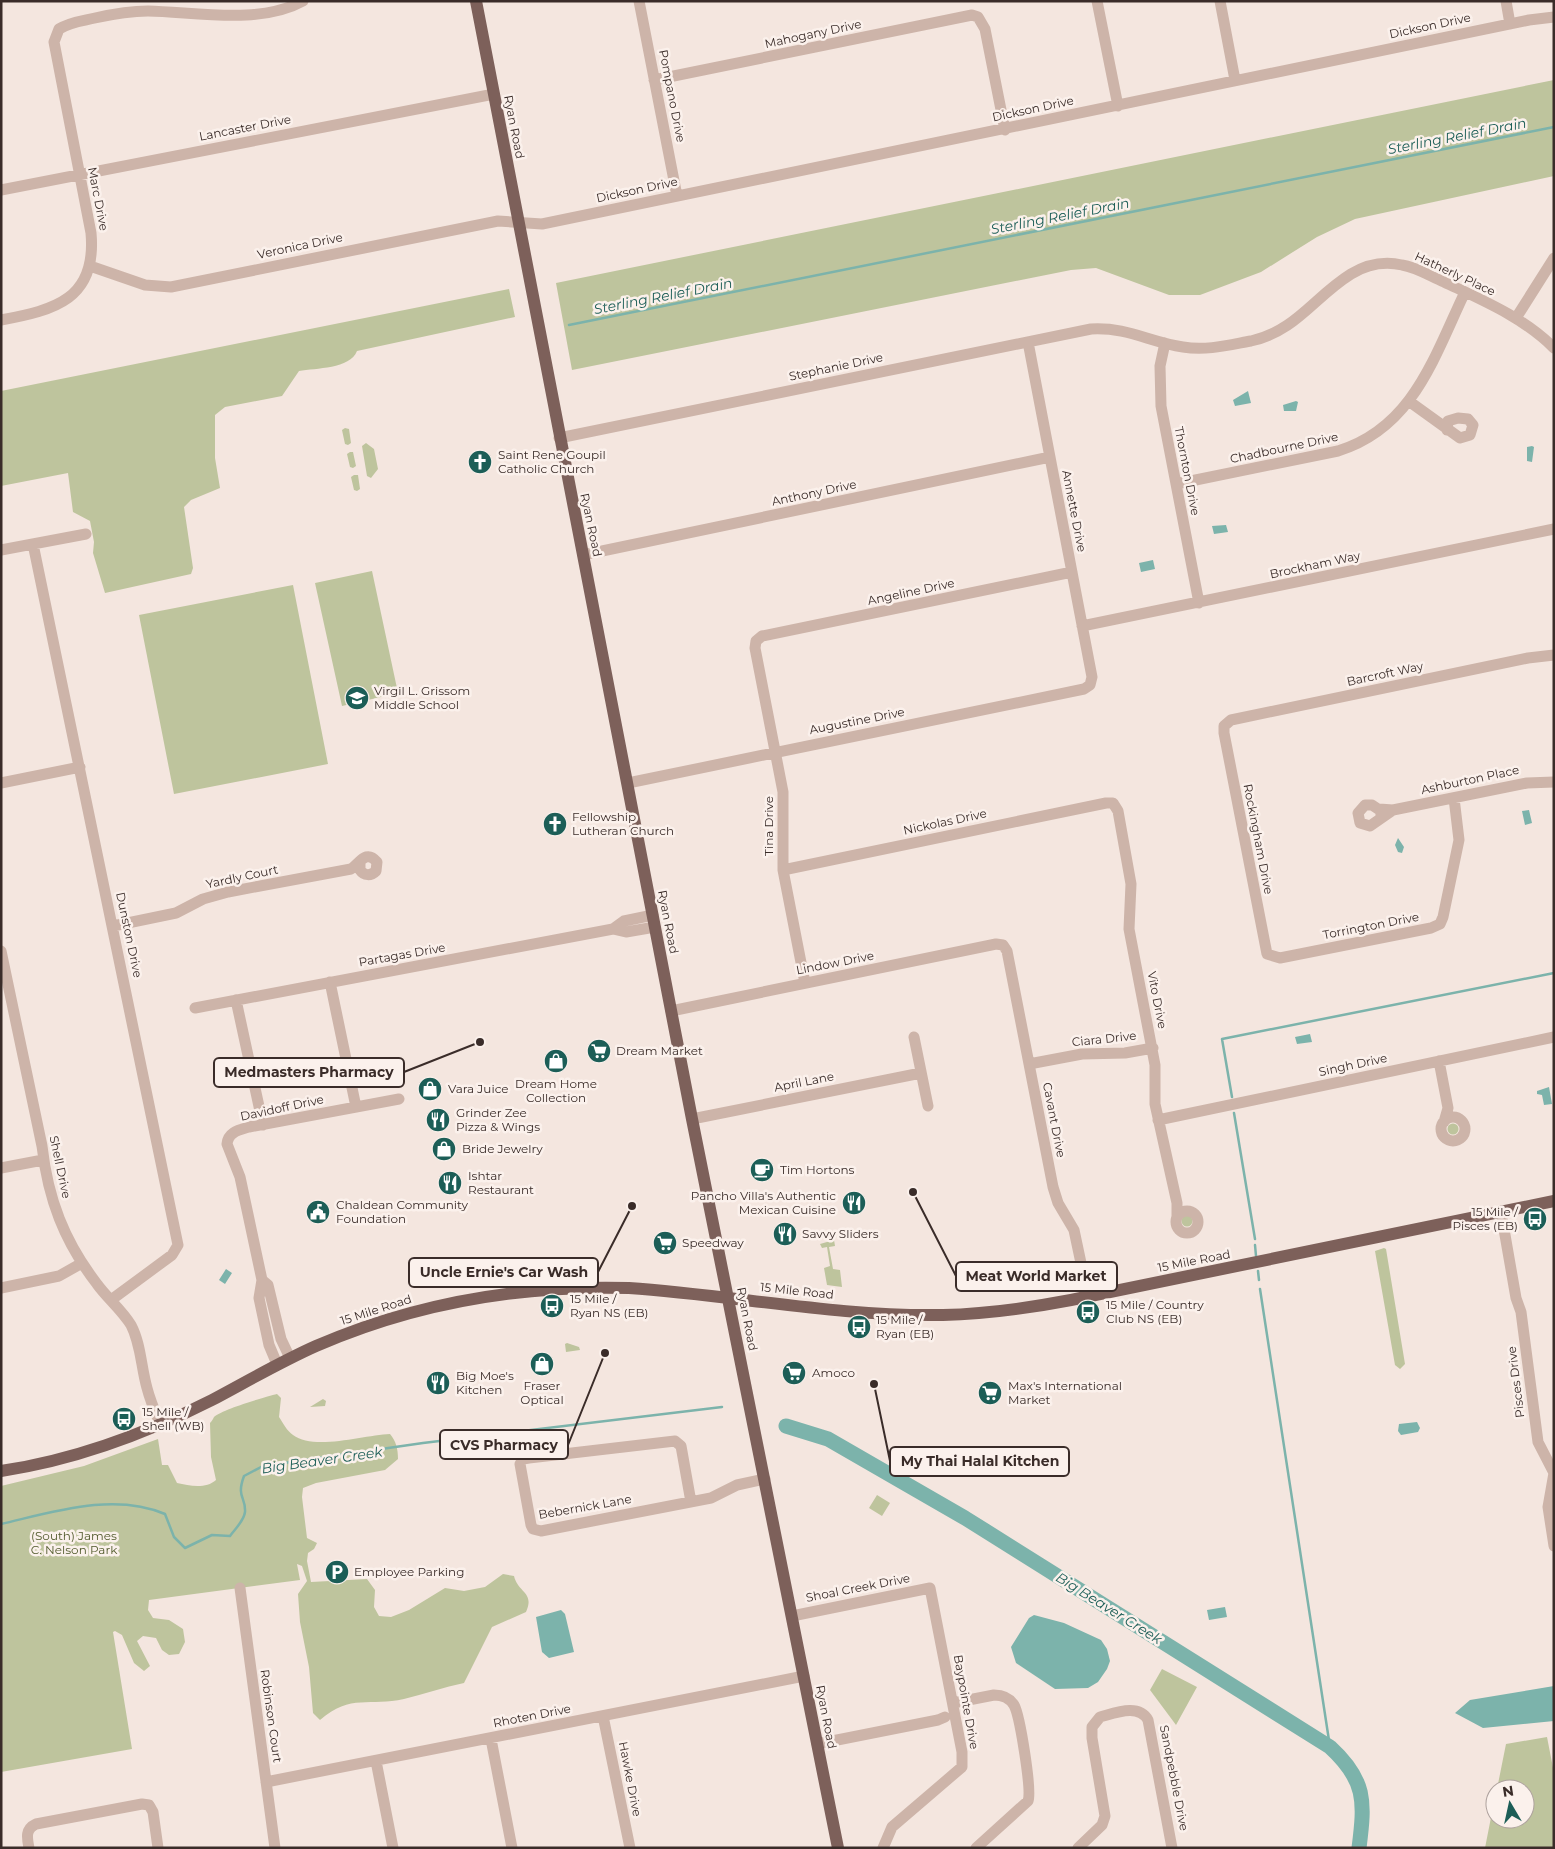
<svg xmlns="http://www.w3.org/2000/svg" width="1555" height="1849" font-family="Montserrat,sans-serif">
<rect width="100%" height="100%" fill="#f4e6df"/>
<path fill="#bec49d" d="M1554,80V176L1355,219L1317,237L1261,272L1200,295H1169L1096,268L1071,270L572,370L556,283Z
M509,289L515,317L357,351C350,369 316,368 299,371L282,396L225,407L215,415V458L220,488L191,500L184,507L193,568L191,574L105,593L93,553L94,542L90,521L73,512L68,473L1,486V391Z
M345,428L349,429L351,443L348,445L345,444L342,430Z
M366,443L374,449L378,469L371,478L367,476L362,446Z
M350,452H353L356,466L353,468L350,467L347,454Z
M354,475H358L360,489L357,491L354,490L351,477Z
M372,571L398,693L342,706L315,583Z
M293,585L328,764L174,794L139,615Z
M1447.5 1129a5.5 5.5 0 1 1 11 0a5.5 5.5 0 1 1-11 0Z
M1181.5 1221a5.5 5.5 0 1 1 11 0a5.5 5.5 0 1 1-11 0Z
M834,1240L835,1246L829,1247L833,1269L840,1270L842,1287L827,1285L824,1268L830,1266L827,1247L822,1248L820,1244Z
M1384,1248L1386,1249L1405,1364L1400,1369L1395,1365L1375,1251Z
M567,1343L579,1347L580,1350L566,1352L565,1344Z
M277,1394L281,1398L279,1417C283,1423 287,1431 293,1435C314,1451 364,1435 390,1434C396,1441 398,1449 398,1459L385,1470L316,1483L303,1488L302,1497L307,1538L317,1543L314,1549L308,1553L307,1561L311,1582L367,1579L375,1590L374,1607L379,1616L391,1617L409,1610L445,1588L464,1591L485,1587L503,1574L514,1576C518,1593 535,1592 526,1612L492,1627L464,1683C444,1687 424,1694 404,1699C370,1707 351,1693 320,1720L313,1713L309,1667L300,1622L298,1594L307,1581L302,1566L297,1564L300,1580L149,1600L148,1610L153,1618L169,1620L183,1629L185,1642L179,1654L169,1655L162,1650L156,1638L143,1636L137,1641L150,1666L144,1671L134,1663L122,1635L115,1631L113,1632L132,1749L1,1772V1486L84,1466L158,1439L162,1465H168L177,1483C190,1486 206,1489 216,1480L211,1457L210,1423C212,1421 213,1419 214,1417C223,1409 265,1397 277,1394Z
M323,1399L326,1401L325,1406L310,1407Z
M877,1495L890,1503L882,1516L869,1508Z
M1162,1669L1197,1687L1176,1725L1150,1690Z
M1547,1737L1554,1773V1848H1485L1495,1797V1819H1525V1789H1497L1506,1744Z"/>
<path fill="#7cb3ab" d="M1248,391L1251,403L1235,406L1233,400Z
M1296,401L1298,402L1296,411H1284L1283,405Z
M1532,446L1534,447L1532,462L1527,461V447Z
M1226,525L1228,532L1214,534L1212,526Z
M1153,560L1155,569L1141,572L1139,563Z
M1529,810L1532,823L1525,825L1522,811Z
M1398,838L1404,847L1402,853L1398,852L1395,845Z
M1310,1034L1312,1042L1297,1044L1295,1037Z
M1549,1087L1552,1104L1544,1105L1542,1095L1537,1094V1091Z
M226,1269L232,1273L225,1284L219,1280Z
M1417,1422L1420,1428L1418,1432L1401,1435L1398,1431L1399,1424Z
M1225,1607L1227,1617L1209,1620L1207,1610Z
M561,1610L565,1614L574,1652L549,1658L542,1652L536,1617Z
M1034,1615L1064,1623L1101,1640L1107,1649L1110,1661L1107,1669L1098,1682L1088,1688L1055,1689L1016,1663L1011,1647L1029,1618Z
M1554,1686V1721L1483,1728L1455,1713L1470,1700Z"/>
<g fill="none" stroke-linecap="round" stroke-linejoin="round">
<path stroke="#7cb3ab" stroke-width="2.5" d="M569,325L1554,127
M1232,1097L1222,1039L1554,973
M1234,1113L1255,1239
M1255,1245L1256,1256
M1258,1271L1259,1280
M1260,1289L1330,1747
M1,1524C53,1512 114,1492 165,1514L174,1537L185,1548L212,1535L230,1536C235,1529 244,1521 245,1512C246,1496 236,1498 244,1476L263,1466L423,1443L722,1407"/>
<path stroke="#7cb3ab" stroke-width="15" d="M786,1426L828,1439L965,1518L1330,1747C1366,1780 1365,1801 1359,1848"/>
<path stroke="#cdb4a9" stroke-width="11" d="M639,1L677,196
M1097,1L1118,106
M1220,1L1235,80
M1506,1L1510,24
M654,80L972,15L978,17L985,29L1005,130
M1,190L494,94
M90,266L145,285L171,287L498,221L542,224L1529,20L1554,17
M1516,318L1554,258
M1,320C55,310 97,299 91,233L54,42L59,29C70,22 82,21 95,18C113,14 130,11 148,11C196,12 260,25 303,1
M1165,343L1160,366L1161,406L1199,603
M1410,402L1460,438L1470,435L1473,425L1468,419L1458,418L1448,421L1447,430
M559,438L1091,329C1128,327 1149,342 1183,347C1206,351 1229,345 1251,341C1296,331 1314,297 1351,274C1366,265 1384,261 1402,265C1416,267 1430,276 1444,282C1482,300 1523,317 1554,348
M1176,484L1338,451C1413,428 1434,357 1465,292
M33,544L178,1245L172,1255L111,1300
M1,550L86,534
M583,555L1050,457
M1082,626L1554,529
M1,783L80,767
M628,783L1084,689L1090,685L1092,677L1028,342
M1454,798L1459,840L1443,917L1440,924L1431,928L1280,958L1267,954L1224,733V726L1231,720L1528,658L1554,655
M1379,809L1393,810L1527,783L1554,782
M1381,818V811L1372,805H1365L1358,813L1360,823L1370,826L1393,810
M783,870L1106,803H1113L1118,811L1131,884L1129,929L1155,1065V1104L1177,1203V1217
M113,926L176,913L203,899L228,892L351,869C360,863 366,849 377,862L376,871C371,876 364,876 360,870V861
M613,929L624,921L653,915
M1,951L42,1146C48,1199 64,1241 97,1284C107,1298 122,1310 131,1325C141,1344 141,1367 147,1388C150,1400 155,1412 160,1424
M330,982L356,1107
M805,983L783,870V792L755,648L756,641L762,636L1072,572
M236,1000L263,1125
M195,1008L613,929L626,932L655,927
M671,1011L996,944L1003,945L1007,951L1053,1187L1058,1203L1074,1230L1088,1296
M914,1037L928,1106
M1439,1061L1448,1108L1444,1122
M1029,1064L1082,1054L1125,1053L1153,1048
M1441 1129a12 12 0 1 1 24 0a12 12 0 1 1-24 0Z
M692,1119L921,1073
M1158,1120L1554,1037
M1,1168L43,1160
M1176 1222a11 11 0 1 1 22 0a11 11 0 1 1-22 0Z
M1501,1212L1516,1298L1521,1312L1538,1442L1554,1473L1548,1507L1554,1546
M262,1280L268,1285L281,1339L290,1358
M1,1288L59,1276L82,1263
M277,1364L269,1345L259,1298L262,1280L240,1177L227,1144C228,1132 239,1130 249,1127L399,1099
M691,1502L681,1446L675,1441L529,1458L523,1459L520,1464L531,1525L533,1529L541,1531L711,1498L737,1485L765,1479
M240,1588L275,1848
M792,1616L930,1588L962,1752V1767L892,1827L883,1848
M953,1703L994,1695C1002,1695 1009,1697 1014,1705C1020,1716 1032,1791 1028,1801L976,1848
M603,1716L630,1848
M491,1739L512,1848
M817,1744L938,1720L945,1717
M376,1761L393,1848
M266,1782L804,1676
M29,1848C27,1838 25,1829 36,1824L142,1804L149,1805L153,1812L158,1848
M1078,1848L1102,1825L1105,1816L1092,1738V1727L1100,1717C1115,1713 1139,1703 1148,1720L1172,1848"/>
<path stroke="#7d605a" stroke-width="12" d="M476,1L692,1119L838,1848
M1,1471C75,1460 145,1434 212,1400C246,1382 280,1362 316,1346C415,1303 522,1285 629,1288C733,1295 838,1317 943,1315C986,1314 1029,1308 1071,1300L1554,1201"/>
</g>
<defs>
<g id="church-disc" transform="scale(1.25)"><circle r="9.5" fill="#1c5e57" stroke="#fbf1ec"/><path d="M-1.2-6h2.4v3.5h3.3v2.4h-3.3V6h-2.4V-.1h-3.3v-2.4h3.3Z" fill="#fff"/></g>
<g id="school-disc" transform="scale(1.25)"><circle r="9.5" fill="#1c5e57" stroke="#fbf1ec"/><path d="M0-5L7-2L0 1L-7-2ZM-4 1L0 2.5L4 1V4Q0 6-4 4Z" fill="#fff"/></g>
<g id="supermarket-disc" transform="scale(1.25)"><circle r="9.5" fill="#1c5e57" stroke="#fbf1ec"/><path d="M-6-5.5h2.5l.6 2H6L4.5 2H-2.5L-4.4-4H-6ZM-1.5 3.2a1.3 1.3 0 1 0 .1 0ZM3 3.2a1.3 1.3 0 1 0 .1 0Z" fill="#fff"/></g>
<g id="shop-disc" transform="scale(1.25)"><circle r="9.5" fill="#1c5e57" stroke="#fbf1ec"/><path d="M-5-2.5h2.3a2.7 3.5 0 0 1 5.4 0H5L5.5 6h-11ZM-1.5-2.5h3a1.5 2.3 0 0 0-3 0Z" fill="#fff"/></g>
<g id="restaurant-disc" transform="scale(1.25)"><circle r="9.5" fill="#1c5e57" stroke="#fbf1ec"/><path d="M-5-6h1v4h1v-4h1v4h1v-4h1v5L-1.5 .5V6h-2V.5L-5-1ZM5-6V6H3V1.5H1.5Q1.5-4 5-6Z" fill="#fff"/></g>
<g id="cafe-disc" transform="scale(1.25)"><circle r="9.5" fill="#1c5e57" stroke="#fbf1ec"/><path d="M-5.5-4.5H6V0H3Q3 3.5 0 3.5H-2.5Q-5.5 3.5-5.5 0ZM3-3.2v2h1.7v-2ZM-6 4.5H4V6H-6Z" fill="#fff"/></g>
<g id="civic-disc" transform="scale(1.25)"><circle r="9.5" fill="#1c5e57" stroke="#fbf1ec"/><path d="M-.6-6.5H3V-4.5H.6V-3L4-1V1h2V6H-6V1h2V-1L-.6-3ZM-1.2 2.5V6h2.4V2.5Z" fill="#fff"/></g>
<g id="bus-disc" transform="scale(1.25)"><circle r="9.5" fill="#1c5e57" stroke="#fbf1ec"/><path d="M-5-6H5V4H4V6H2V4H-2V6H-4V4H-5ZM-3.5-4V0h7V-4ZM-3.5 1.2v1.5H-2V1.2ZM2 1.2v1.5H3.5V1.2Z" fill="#fff"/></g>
<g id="parking-disc" transform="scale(1.25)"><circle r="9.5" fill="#1c5e57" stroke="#fbf1ec"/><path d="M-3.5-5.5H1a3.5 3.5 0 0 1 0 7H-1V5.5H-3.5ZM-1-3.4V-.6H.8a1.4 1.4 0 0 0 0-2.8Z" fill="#fff"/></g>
</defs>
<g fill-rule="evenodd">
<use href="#church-disc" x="480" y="462"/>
<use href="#school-disc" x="357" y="698"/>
<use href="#church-disc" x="555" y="824"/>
<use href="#supermarket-disc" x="599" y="1051"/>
<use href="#shop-disc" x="556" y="1061"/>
<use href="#shop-disc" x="430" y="1089"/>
<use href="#restaurant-disc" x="438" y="1120"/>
<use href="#shop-disc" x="444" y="1149"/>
<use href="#cafe-disc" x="762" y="1170"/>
<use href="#restaurant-disc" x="450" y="1183"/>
<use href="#restaurant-disc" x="854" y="1203"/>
<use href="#civic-disc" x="318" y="1212"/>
<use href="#bus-disc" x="1535" y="1219"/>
<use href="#restaurant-disc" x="785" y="1234"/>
<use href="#supermarket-disc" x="665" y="1243"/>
<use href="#bus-disc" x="552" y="1306"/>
<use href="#bus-disc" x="1088" y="1312"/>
<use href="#bus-disc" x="859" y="1327"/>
<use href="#shop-disc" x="542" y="1364"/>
<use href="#supermarket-disc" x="794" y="1373"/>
<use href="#restaurant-disc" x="438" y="1383"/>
<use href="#supermarket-disc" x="990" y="1393"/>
<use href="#bus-disc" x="124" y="1419"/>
<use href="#parking-disc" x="337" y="1572"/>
</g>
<g text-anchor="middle" stroke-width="5" stroke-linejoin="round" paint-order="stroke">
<g font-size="12" fill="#3a2c29" stroke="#fbf1ec">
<text transform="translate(1430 26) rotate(-12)" y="4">Dickson Drive</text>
<text transform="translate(813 34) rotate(-12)" y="4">Mahogany Drive</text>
<text transform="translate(672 96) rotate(79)" y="4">Pompano Drive</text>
<text transform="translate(1033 109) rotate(-12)" y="4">Dickson Drive</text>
<text transform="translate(514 127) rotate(79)" y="4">Ryan Road</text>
<text transform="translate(245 128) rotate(-11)" y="4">Lancaster Drive</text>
<text transform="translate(637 190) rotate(-12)" y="4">Dickson Drive</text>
<text transform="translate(98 199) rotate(79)" y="4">Marc Drive</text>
<text transform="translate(300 246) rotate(-12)" y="4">Veronica Drive</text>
<text transform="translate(1455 274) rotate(25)" y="4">Hatherly Place</text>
<text transform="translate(836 367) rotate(-12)" y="4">Stephanie Drive</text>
<text transform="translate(1284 448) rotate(-12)" y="4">Chadbourne Drive</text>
<text transform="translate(1187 471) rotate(79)" y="4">Thornton Drive</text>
<text transform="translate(814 493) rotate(-12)" y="4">Anthony Drive</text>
<text transform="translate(1074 511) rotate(79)" y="4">Annette Drive</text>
<text transform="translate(591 525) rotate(78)" y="4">Ryan Road</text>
<text transform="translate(1315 565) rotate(-12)" y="4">Brockham Way</text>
<text transform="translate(911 592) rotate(-12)" y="4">Angeline Drive</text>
<text transform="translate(1385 674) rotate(-12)" y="4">Barcroft Way</text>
<text transform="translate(857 721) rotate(-11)" y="4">Augustine Drive</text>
<text transform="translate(1470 780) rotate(-12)" y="4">Ashburton Place</text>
<text transform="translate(945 822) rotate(-12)" y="4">Nickolas Drive</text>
<text transform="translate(769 826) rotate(-90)" y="4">Tina Drive</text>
<text transform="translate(1258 839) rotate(79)" y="4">Rockingham Drive</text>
<text transform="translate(242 877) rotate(-12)" y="4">Yardly Court</text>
<text transform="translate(668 922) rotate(79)" y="4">Ryan Road</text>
<text transform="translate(1371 926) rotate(-11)" y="4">Torrington Drive</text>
<text transform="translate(129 935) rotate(78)" y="4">Dunston Drive</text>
<text transform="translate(402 955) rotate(-10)" y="4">Partagas Drive</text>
<text transform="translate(835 963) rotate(-11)" y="4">Lindow Drive</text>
<text transform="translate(1157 1000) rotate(79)" y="4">Vito Drive</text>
<text transform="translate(1104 1039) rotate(-6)" y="4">Ciara Drive</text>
<text transform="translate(1353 1065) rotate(-12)" y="4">Singh Drive</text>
<text transform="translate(804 1082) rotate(-11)" y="4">April Lane</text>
<text transform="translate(282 1108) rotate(-12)" y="4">Davidoff Drive</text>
<text transform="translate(1054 1120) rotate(79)" y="4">Cavant Drive</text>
<text transform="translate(60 1167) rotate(78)" y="4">Shell Drive</text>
<text transform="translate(1194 1261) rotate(-11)" y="4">15 Mile Road</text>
<text transform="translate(797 1291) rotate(6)" y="4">15 Mile Road</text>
<text transform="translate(376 1310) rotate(-18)" y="4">15 Mile Road</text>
<text transform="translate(747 1319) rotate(79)" y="4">Ryan Road</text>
<text transform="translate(1516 1382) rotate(-97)" y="4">Pisces Drive</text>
<text transform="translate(585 1507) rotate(-10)" y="4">Bebernick Lane</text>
<text transform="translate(858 1588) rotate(-11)" y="4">Shoal Creek Drive</text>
<text transform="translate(966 1702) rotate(80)" y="4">Baypointe Drive</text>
<text transform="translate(271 1716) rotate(82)" y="4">Robinson Court</text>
<text transform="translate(532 1716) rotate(-11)" y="4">Rhoten Drive</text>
<text transform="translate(826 1717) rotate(79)" y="4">Ryan Road</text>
<text transform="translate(1174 1778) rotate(79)" y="4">Sandpebble Drive</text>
<text transform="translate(630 1779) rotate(79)" y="4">Hawke Drive</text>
</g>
<g font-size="12" fill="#3a2c29" stroke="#fbf1ec" text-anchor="start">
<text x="498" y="459">Saint Rene Goupil<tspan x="498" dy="14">Catholic Church</tspan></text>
<text x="374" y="695">Virgil L. Grissom<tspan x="374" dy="14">Middle School</tspan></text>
<text x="572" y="821">Fellowship<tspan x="572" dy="14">Lutheran Church</tspan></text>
<text x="616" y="1055">Dream Market</text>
<text x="556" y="1088" text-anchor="middle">Dream Home<tspan x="556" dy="14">Collection</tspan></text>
<text x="448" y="1093">Vara Juice</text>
<text x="456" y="1117">Grinder Zee<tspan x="456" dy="14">Pizza &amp; Wings</tspan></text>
<text x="462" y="1153">Bride Jewelry</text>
<text x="780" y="1174">Tim Hortons</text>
<text x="468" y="1180">Ishtar<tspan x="468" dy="14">Restaurant</tspan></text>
<text x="836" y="1200" text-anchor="end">Pancho Villa's Authentic<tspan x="836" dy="14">Mexican Cuisine</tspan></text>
<text x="336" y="1209">Chaldean Community<tspan x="336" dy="14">Foundation</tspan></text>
<text x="1518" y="1216" text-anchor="end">15 Mile /<tspan x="1518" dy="14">Pisces (EB)</tspan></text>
<text x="802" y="1238">Savvy Sliders</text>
<text x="682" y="1247">Speedway</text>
<text x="570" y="1303">15 Mile /<tspan x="570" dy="14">Ryan NS (EB)</tspan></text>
<text x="1106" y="1309">15 Mile / Country<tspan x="1106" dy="14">Club NS (EB)</tspan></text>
<text x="876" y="1324">15 Mile /<tspan x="876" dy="14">Ryan (EB)</tspan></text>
<text x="812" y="1377">Amoco</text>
<text x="456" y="1380">Big Moe's<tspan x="456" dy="14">Kitchen</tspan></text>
<text x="542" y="1390" text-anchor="middle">Fraser<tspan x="542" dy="14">Optical</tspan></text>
<text x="1008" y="1390">Max's International<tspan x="1008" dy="14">Market</tspan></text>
<text x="142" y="1416">15 Mile /<tspan x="142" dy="14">Shell (WB)</tspan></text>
<text x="354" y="1576">Employee Parking</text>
</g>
<g font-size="12" fill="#515a2c" stroke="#fbf1ec">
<text x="74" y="1540">(South) James<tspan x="74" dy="14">C. Nelson Park</tspan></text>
</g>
<g font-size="14" font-style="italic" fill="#1c5e57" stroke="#fbf1ec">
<text transform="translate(1457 136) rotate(-11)" y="5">Sterling Relief Drain</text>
<text transform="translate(1060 216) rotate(-11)" y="5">Sterling Relief Drain</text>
<text transform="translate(663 296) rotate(-11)" y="5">Sterling Relief Drain</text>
<text transform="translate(322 1460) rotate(-8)" y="5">Big Beaver Creek</text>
<text transform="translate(1109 1608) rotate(32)" y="5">Big Beaver Creek</text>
</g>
</g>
<path fill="none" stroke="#3a2c29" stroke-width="2" d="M480 1042L404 1072M632 1206L598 1272M913 1192L956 1276M605 1353L568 1445M874 1384L890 1461"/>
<g fill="#3a2c29" stroke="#fbf1ec" stroke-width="2">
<circle cx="480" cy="1042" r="5"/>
<circle cx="632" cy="1206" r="5"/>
<circle cx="913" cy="1192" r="5"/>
<circle cx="605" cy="1353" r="5"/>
<circle cx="874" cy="1384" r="5"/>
</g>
<g fill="#fbf1ec" stroke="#3a2c29" stroke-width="2">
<rect x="214" y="1058" width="190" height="29" rx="5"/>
<rect x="409" y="1258" width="189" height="29" rx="5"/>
<rect x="956" y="1262" width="161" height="29" rx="5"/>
<rect x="440" y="1430" width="128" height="29" rx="5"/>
<rect x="890" y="1447" width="179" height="29" rx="5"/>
</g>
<g font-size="14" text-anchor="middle" font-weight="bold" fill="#3a2c29">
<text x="309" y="1077">Medmasters Pharmacy</text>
<text x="504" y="1277">Uncle Ernie's Car Wash</text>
<text x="1036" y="1281">Meat World Market</text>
<text x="504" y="1450">CVS Pharmacy</text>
<text x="980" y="1466">My Thai Halal Kitchen</text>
</g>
<rect width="1555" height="1849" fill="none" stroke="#3a2c29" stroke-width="5"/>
<g transform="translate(1510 1804) rotate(351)"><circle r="24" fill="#fbf1ec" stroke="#aea29e"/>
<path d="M0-4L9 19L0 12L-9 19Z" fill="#1c5e57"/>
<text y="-8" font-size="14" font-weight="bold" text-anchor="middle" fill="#3a2c29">N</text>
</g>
</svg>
